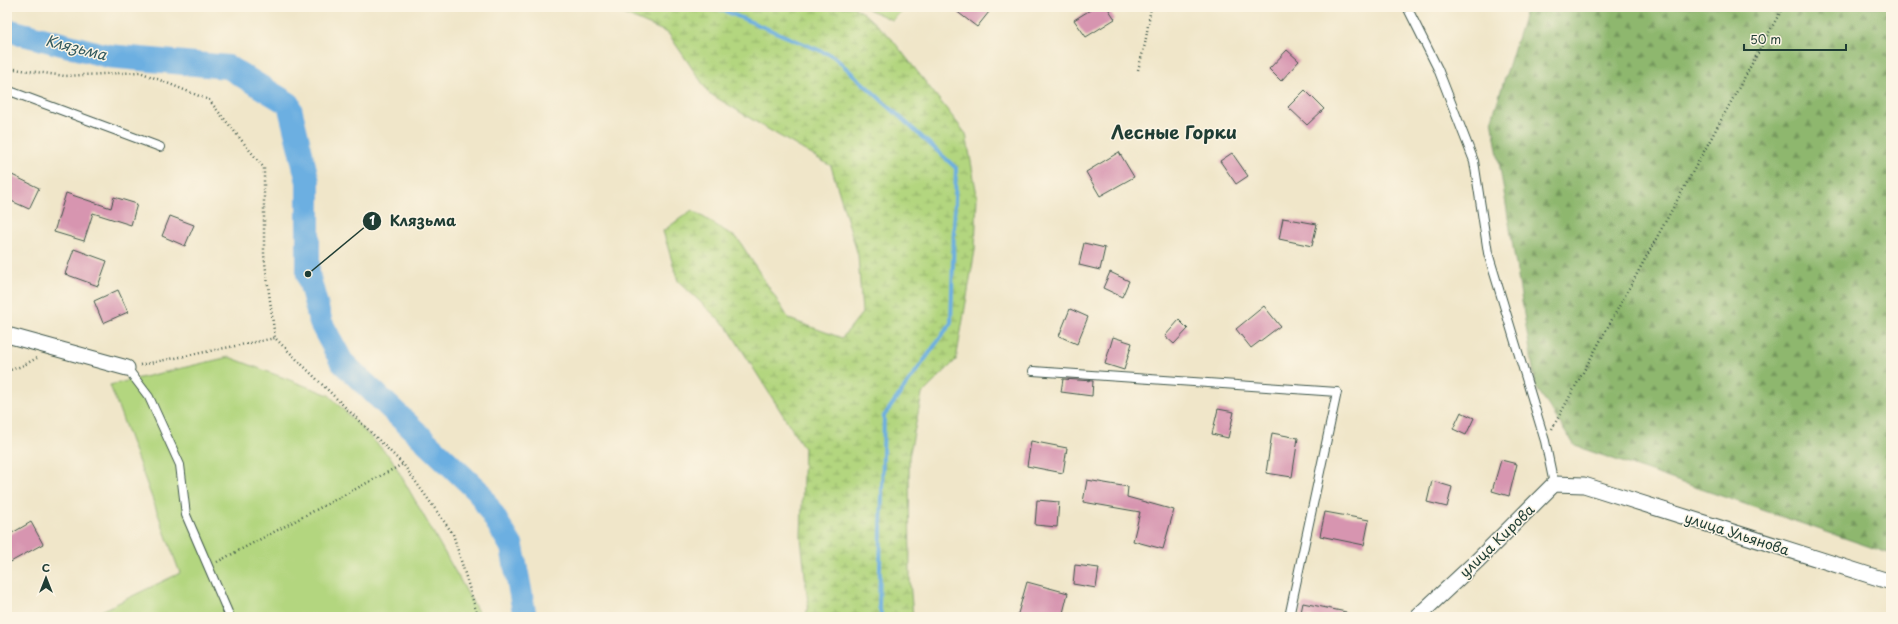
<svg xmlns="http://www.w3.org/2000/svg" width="1898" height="624" font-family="'Playpen Sans',sans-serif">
<defs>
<pattern id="forest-firs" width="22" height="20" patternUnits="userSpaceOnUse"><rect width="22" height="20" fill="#8eb76e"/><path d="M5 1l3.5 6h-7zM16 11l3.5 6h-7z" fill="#73965b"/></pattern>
<pattern id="wetland-marsh" width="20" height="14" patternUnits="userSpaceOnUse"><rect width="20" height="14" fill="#b3d67f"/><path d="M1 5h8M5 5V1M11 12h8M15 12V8" fill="none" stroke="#91af69"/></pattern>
</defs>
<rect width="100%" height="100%" fill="#fcf5e5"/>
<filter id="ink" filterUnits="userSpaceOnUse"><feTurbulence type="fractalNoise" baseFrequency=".025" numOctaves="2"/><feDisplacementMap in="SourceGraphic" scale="8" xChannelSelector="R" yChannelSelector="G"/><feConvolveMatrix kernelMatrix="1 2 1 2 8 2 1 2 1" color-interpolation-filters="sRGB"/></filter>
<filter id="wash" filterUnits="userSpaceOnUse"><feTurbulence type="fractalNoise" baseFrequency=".012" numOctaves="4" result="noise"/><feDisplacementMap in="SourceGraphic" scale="16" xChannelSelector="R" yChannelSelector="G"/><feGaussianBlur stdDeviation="0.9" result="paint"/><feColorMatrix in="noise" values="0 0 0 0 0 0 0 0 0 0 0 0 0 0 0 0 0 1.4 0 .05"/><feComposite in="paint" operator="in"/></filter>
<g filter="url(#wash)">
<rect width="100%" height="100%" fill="#f0e6c9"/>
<path fill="url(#forest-firs)" stroke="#567a51" d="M1527,7H1891V554L1575,446L1536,387L1492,119Z"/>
<path fill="url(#wetland-marsh)" stroke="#698a5a" d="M607,7H854L862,12L891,38L966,134L977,195L975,250L956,360L922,394L909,457L910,581L913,617H806L808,603L801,538L804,448L728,328L678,281L663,231L692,210L738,239L789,319L842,338L862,313L858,255L831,166L766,128L709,93L668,33Z"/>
<path fill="#b3d67f" stroke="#698a5a" d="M864,7H906L892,20Z
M229,357L329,395L391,458L481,617H89L180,573L110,385Z"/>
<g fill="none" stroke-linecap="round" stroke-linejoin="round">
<path stroke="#6cafe1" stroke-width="4" d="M715,7L833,56L956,168L951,323L884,416L879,606L882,617"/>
<path stroke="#6cafe1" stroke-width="24" d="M7,30L108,56L228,67L289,104L308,182V274L321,323L342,362L479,492L512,547L525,617"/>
</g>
<g id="blocks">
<path fill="#d795b0" d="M951,7H993L977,27Z
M1095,7H1107L1115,19L1086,37L1074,20Z
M1287,50L1299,61L1281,81L1269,69Z
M1305,90L1324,109L1307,125L1288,107Z
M1119,152L1134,177L1100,196L1086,172Z
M1232,153L1248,176L1236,184L1220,161Z
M10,174L39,188L29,209L7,199V181Z
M66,193L111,208L114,197L137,204L131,225L93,213L84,241L54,232Z
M170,216L194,225L185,246L162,236Z
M1283,218L1317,224L1312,246L1279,239Z
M1084,243L1105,248L1100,270L1079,265Z
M74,249L107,261L98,286L65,274Z
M1110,272L1129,281L1122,297L1103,288Z
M118,290L128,312L103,323L94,301Z
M1264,306L1280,326L1251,348L1236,329Z
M1070,309L1088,317L1077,344L1059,336Z
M1179,320L1188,329L1174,344L1165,336Z
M1113,337L1132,343L1124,370L1105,364Z
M1063,379L1093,381L1092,396L1061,392Z
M1218,409L1234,412L1228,438L1212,434Z
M1461,412L1474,418L1466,435L1453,429Z
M1272,433L1298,438L1292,477L1266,473Z
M1031,441L1067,448L1063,473L1027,466Z
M1501,460L1517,464L1509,496L1492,491Z
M1087,480L1128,487L1127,497L1174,510L1163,549L1133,541L1140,512L1083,502Z
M1432,481L1452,487L1447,507L1427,502Z
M1037,500L1059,502L1057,527L1035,525Z
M1325,512L1369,520L1364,545L1320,536Z
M31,522L43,544L7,564V536Z
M1075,565L1099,568L1096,588L1073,584Z
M1027,582L1068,593L1062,617H1017Z
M1303,603L1346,612V617H1300Z"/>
</g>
</g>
<g filter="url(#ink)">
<use href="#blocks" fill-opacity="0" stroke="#3e564a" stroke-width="1"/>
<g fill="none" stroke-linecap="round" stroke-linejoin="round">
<g stroke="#3e564a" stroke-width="10">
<path id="service" d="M1407,7L1438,69L1474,161L1488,253L1545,441L1554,484
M7,90L160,147
M127,368L149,397L180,465L186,515L230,617
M1033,371L1337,392L1289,617"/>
</g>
<g stroke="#3e564a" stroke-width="17">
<path id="minor" d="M7,335L127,368
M1417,617L1478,560L1554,484L1584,485L1891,582"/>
</g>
<path stroke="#3e564a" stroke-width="2.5" stroke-dasharray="1 3" stroke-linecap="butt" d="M7,68L65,76L140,72L209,100L264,168V255L275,338L403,464L453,534L478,617
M1138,70L1145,44L1151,7
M140,365L275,338
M7,371L22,366L37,358
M1552,429L1783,7
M217,562L403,464"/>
<use href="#service" stroke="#fff" stroke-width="8"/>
<use href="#minor" stroke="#fff" stroke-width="15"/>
</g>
</g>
<g text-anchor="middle" stroke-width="3" stroke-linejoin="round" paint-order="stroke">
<g font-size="14" fill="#1f3d34" stroke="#fcf5e5">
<text transform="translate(1737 534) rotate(18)" y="5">улица Ульянова</text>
<text transform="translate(1497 541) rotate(-44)" y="5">улица Кирова</text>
</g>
<g font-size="15" font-style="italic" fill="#325a5f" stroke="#fcf5e5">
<text transform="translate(76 48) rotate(14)" y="5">Клязьма</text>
</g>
<g font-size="18" font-weight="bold" fill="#1f3d34" stroke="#fcf5e5">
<text x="1174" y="139">Лесные Горки</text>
</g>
</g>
<path fill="none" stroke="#1f3d34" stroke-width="1.5" d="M308 274L372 221"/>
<g fill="#1f3d34" stroke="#fcf5e5" stroke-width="1.5">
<circle cx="308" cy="274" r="4"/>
<circle cx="372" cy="221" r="10"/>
</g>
<g font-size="12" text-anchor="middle" font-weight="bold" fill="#fff">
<text x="372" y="225">1</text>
</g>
<g font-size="15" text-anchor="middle" font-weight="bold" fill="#1f3d34" stroke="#fcf5e5" stroke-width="3" stroke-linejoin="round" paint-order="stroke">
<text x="423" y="226">Клязьма</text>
</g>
<rect width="1898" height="624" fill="none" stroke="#fcf5e5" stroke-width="24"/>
<g transform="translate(46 578)" stroke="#fcf5e5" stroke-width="3" paint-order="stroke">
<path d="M0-3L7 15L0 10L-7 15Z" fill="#1f3d34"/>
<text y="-6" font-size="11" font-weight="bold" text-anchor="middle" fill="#1f3d34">С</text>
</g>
<path d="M1744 44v6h102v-6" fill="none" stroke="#1f3d34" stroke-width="2"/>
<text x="1750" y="44" font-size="12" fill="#1f3d34" stroke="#fcf5e5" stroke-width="3" paint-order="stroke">50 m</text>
</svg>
